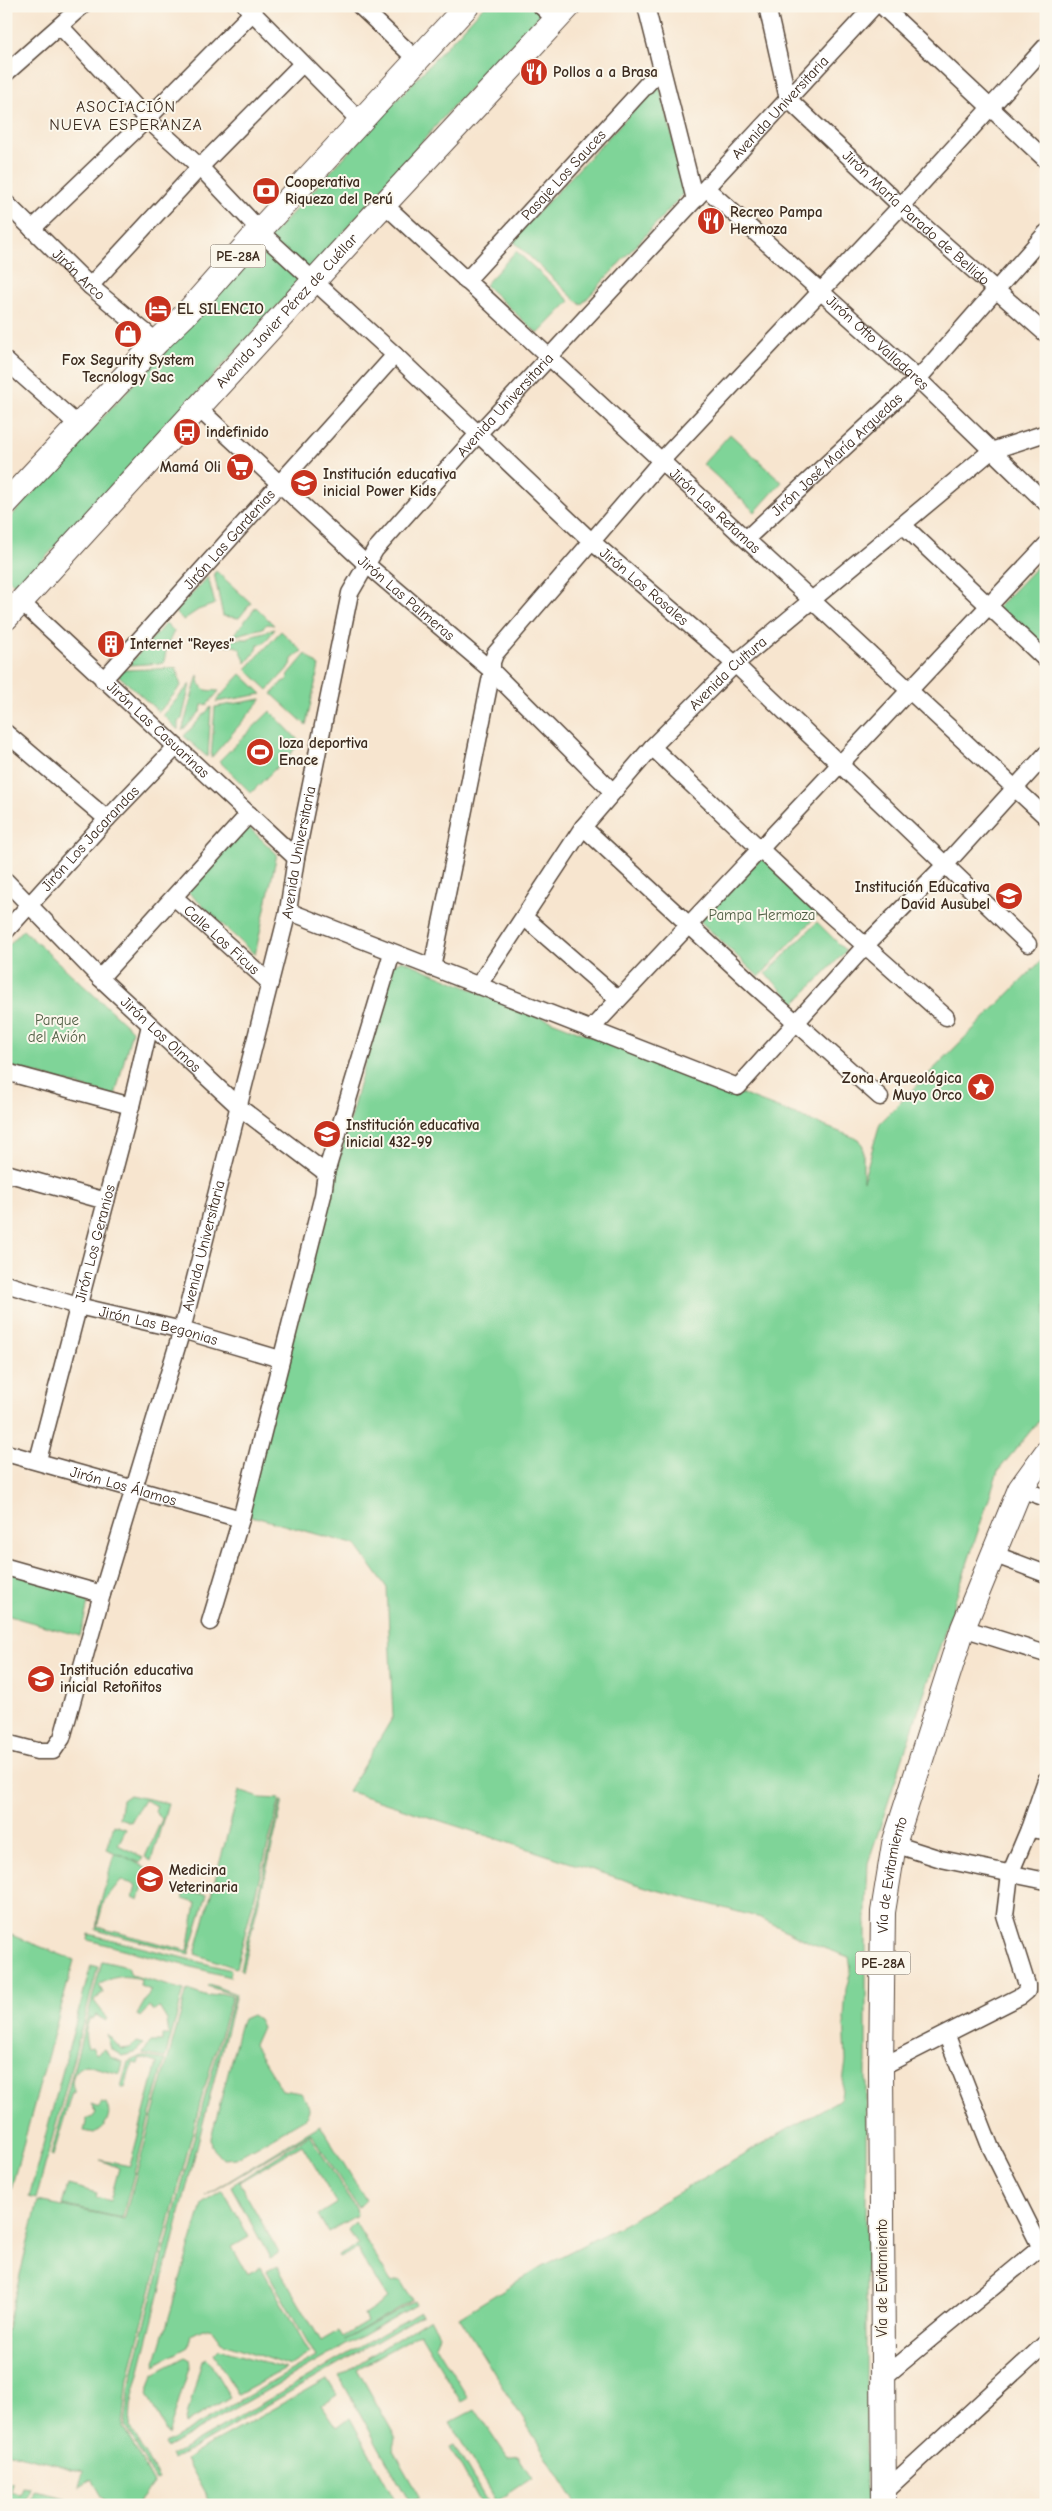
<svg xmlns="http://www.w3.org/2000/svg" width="1052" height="2511" font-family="'Comic Neue',sans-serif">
<rect width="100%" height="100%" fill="#fbf7ec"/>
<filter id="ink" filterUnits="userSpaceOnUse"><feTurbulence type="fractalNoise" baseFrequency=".02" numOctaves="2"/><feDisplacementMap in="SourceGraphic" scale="10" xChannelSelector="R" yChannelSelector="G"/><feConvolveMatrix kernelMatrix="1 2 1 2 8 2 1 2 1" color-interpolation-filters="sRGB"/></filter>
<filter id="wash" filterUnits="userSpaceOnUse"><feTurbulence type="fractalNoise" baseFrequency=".0096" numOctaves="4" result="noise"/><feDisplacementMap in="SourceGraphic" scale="20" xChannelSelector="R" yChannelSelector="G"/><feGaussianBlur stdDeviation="1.12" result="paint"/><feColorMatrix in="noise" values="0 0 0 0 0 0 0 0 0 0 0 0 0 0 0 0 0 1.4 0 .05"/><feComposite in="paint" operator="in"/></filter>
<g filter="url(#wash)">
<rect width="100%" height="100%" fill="#f7e5cf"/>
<path fill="#7fd498" stroke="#5d7f5b" d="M484,6H549L455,104L307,274L20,585L15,584L6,578V522Z
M659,83L686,191L581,305L512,240Z
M516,251L570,301L538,334L485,285Z
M730,434L782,482L755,512L703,464Z
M1046,557V654L996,609Z
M216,571L251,603L239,618L223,616L214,573Z
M208,577L215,604L198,610L183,620L175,612Z
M256,607L274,625L267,624L263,628L233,636Z
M166,623L174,631L167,646L164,663L129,665Z
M275,629L264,643L258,645L257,650L246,663C238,646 243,647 224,645C229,638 241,639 248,639L253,635Z
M281,631L302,651L292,659L291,665L268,690L246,669Z
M306,654L319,666L306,725L272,694L282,682L287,680L289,674Z
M176,668L181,686L159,712L118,675L123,670Z
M241,674L262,694L216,702V701Z
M198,675C201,692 204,690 219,691L208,704L202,705L201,711L182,731Z
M190,684L182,719L178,722V730L163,715Z
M261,699V700L211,758L215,707Z
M211,707L208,756H206L184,736Z
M270,711L301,743L251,793L219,761Z
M245,824L277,854L255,955L185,889Z
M762,857L820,912L759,977L700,921Z
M817,922L846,951L795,1003L766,974Z
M23,930L132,1030L115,1096L6,1065V948Z
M1046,956V1417L1037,1423L998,1471L868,1863L866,1905V2505H577L459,2317L542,2266L624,2224L837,2101L841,2097L846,2061L844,2018L846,1989L851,1970L849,1957L811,1943L761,1918L649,1888L348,1791L393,1717L387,1588L356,1545L244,1514L391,966L402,960L497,1000L858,1139L863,1146V1181L880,1123Z
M6,1572L90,1595L80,1636L6,1615Z
M239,1791L260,1798L280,1799L236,1968L195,1954Z
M129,1795L168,1803L151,1861L145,1857L162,1819L155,1812L157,1806L144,1800L131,1822L119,1818L122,1800Z
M281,1801H283L242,1971L240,1969Z
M114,1825L126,1829L118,1845L143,1857L140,1863L106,1849Z
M114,1854L123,1855L147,1869L139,1900L133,1897L136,1885L121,1880L104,1901L97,1927L188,1951L196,1903L183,1899L184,1892L207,1894L189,1954L96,1930L99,1909Z
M6,1933L74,1960L6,2207Z
M89,1934L231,1970L230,1977L88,1940Z
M102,1961L128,1967L131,1975L184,1990L165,2058L143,2054L150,2042H162V2035H169L167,2020L159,2007L154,2011L149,2007L140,2017L137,2015L151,1990L140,1986L141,1980C125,1974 113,1976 99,1985L103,1993L94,2001L108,2019L106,2021L96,2015L93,2019L90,2018C85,2028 84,2038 88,2048L92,2047L96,2054L104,2049L110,2057L123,2062L120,2074L86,2065C73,2070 69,2080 75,2093L72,2092L53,2156L51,2155Z
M91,1965L98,1967L36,2199L29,2197Z
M209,1984L236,1994L131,2405L130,2428L159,2479L156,2481L125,2426L131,2378L204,2100L234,1995L207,1986Z
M187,1990L208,1997L220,1993L232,1996L201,2100L128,2378L123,2427L154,2483L137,2505H107L92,2479L79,2487L83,2471L6,2452V2332L38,2201L124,2219Z
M252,2015L258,2019L262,2027L254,2045L282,2090L301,2093C307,2103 314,2109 304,2119L236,2158L223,2159L212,2147L211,2138L240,2026L243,2019Z
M107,2034L121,2049L130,2048L136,2042L143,2044L135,2053L122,2056L111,2049Z
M141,2056L165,2060L122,2218L62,2205L68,2185L97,2193L96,2197L110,2201L119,2168L100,2160L130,2166L157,2063L140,2058L138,2064L132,2063L125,2088L121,2087L128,2062Z
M101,2102L106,2103C113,2117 106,2126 94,2133L84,2131L87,2118H92L96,2113L91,2104L99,2107Z
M320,2125L366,2200L358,2208L311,2133L205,2196Z
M310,2135L356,2209L357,2215L328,2232L318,2215L337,2203L302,2145L239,2182L279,2253L270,2258L231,2186Z
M223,2190L249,2237L232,2247L247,2274L261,2267L310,2353L289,2366L221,2342L212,2330L203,2328L191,2334L188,2347L155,2365L202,2204Z
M355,2222L391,2282L400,2280L412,2300L344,2340L414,2301L416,2305L166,2448L164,2444L316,2357L267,2271L277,2266L321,2341L338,2331L342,2337L367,2322L364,2315L388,2299L357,2249L339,2258L338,2256L358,2245L348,2230Z
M420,2312L422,2315L173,2460L171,2456Z
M430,2318L439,2335L435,2344L468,2398L461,2402L420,2333L357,2369L396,2438L393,2451L420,2498L410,2503L339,2376Z
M219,2349L286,2369L238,2395L214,2354Z
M185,2357L189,2359L190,2365L168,2435L147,2395L153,2374Z
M206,2358L209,2361L230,2397L185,2424L202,2360Z
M327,2379L337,2395L322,2405L337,2427L350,2418L398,2505H211L186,2460L195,2453Z
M475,2409L508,2458L518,2456L532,2478L496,2502L450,2422Z
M454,2445L489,2505H482L450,2447Z
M7,2481L12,2483L10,2492L20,2494L22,2487L30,2488L25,2505H6Z
M34,2491L66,2498L69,2505H30Z"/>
</g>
<g filter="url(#ink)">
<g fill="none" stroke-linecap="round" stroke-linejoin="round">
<g stroke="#574639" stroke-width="19">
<g id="minor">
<path d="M246,6L361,122"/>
<path d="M360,6L417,60"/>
<path d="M541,6L556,20"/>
<path d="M646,6L695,200"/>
<path id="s1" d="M767,6L788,99L901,206L1046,334"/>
<path d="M882,6L1046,160"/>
<path id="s2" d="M60,26L147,119L200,167L268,239L395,355L591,541L735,664L1028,944"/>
<path d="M6,73L82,6"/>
<path id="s3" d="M706,188L918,379L1046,503"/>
<path id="s4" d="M6,203L90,286L157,342"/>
<path id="s5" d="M385,205L1046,817"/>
<path d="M32,229L147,119L253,12"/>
<path id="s6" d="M466,281L661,69"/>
<path d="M90,286L200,167L302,64"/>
<path d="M6,361L78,425"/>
<path id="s7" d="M198,408L365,563L492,671L613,792"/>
<path d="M903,525L1046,660"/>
<path id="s8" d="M746,539L918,379L1046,233"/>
<path id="s9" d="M22,603L296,858"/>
<path id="s10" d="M103,680L395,355"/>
<path d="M6,733L107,819"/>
<path d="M652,747L826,911L946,1017"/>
<path d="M583,827L755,986L880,1097"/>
<path id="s11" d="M6,881L100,978L239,1107L326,1173"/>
<path id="s12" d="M174,897L270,983"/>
<path d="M288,911L738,1087L866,945L946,864L1046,754"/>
<path d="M524,917L618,999"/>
<path id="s13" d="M6,931L107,819L176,747"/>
<path d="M432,968L492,671V662L495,654L661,461L901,206L1046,46"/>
<path d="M100,978L249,814"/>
<path id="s14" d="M478,986L583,827L652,747L735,664L991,451L1046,433"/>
<path d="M590,1030L1046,545"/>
<path d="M6,1072L131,1106"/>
<path d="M6,1173L106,1201"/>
<path id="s15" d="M6,1284L78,1306L182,1330L280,1359"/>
<path id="s16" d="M6,1453L241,1519"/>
<path id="s17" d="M38,1460L131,1106L150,1025"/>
<path d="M1020,1489L1046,1498"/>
<path d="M993,1554L1046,1574"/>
<path d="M6,1567L102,1594"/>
<path d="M210,1622L241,1519L323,1195L326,1173L392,953"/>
<path d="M963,1628L1046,1654"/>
<path id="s18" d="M6,1743L37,1751H53L62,1738L102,1594L182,1330L288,911L296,858L350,593L375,550L478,434L874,6"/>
<path d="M1029,1829L1046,1831"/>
<path d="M894,1844L941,1859L1046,1881"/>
<path d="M947,2036L990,2146L1041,2248"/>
<path d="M881,2067L1021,1996L1027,1991V1985L1005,1915L1010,1874L1029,1829L1046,1780"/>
<path d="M883,2378L1046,2243"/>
<path d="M884,2492L1046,2343"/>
</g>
</g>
<g stroke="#574639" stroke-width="26">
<g id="highway">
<path d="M6,503L157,342L185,315L259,231L467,6"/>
<path id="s19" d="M6,618L375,214L569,6"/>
<path id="s20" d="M884,2505L881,2067L883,1912L894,1844L963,1628L1020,1489L1046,1453"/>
</g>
</g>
<use href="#minor" stroke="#fff" stroke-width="16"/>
<use href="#highway" stroke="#fff" stroke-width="24"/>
</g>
</g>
<defs>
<g id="restaurant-disc" transform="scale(1.4375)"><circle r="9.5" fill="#c8321e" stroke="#fbf7ec"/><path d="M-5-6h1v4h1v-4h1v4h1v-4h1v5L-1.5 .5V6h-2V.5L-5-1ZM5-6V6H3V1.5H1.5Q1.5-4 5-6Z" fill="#fff"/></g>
<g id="bank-disc" transform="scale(1.4375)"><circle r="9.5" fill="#c8321e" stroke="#fbf7ec"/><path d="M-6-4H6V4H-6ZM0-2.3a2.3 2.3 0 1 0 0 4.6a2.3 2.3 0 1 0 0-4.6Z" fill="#fff"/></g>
<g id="hotel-disc" transform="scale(1.4375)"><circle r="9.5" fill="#c8321e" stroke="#fbf7ec"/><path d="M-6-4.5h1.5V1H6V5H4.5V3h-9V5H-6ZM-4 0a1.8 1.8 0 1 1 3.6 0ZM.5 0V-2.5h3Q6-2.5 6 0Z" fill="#fff"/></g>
<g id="shop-disc" transform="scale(1.4375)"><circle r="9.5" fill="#c8321e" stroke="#fbf7ec"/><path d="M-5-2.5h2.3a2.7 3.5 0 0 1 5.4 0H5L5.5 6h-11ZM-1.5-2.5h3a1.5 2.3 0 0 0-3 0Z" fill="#fff"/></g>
<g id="bus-disc" transform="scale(1.4375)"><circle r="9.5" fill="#c8321e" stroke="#fbf7ec"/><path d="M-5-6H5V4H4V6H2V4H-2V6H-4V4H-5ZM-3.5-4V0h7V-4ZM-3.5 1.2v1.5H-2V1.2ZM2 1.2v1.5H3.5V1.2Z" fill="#fff"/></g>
<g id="supermarket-disc" transform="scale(1.4375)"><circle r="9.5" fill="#c8321e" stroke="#fbf7ec"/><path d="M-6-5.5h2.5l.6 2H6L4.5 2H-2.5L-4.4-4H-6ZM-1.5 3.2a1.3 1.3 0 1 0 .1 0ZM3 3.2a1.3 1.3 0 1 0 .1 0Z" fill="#fff"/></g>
<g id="school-disc" transform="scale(1.4375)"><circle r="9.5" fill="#c8321e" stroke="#fbf7ec"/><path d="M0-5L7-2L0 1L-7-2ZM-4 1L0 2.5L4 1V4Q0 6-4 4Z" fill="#fff"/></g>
<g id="building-disc" transform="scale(1.4375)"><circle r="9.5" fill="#c8321e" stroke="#fbf7ec"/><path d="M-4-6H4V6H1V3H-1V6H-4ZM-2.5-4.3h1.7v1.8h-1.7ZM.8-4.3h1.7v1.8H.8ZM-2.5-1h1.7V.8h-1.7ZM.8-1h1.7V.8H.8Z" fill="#fff"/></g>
<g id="stadium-disc" transform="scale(1.4375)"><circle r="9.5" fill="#c8321e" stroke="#fbf7ec"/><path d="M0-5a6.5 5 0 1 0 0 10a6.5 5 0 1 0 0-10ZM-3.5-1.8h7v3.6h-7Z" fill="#fff"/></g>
<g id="sight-disc" transform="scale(1.4375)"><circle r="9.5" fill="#c8321e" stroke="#fbf7ec"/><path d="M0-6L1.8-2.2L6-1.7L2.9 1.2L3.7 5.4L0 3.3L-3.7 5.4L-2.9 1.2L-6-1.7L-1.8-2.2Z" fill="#fff"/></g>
</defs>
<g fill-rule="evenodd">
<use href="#restaurant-disc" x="534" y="72"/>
<use href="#bank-disc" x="266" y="191"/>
<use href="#restaurant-disc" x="711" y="221"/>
<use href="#hotel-disc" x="158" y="309"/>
<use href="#shop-disc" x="128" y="334"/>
<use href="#bus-disc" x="187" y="432"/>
<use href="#supermarket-disc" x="240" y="467"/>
<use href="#school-disc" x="304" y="483"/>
<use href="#building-disc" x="111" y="644"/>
<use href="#stadium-disc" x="260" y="752"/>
<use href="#school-disc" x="1009" y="896"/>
<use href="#sight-disc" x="981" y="1087"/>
<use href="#school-disc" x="327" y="1134"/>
<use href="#school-disc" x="41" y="1679"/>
<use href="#school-disc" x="150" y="1879"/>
</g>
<g text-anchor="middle" stroke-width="4" stroke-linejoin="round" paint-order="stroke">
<g fill="#fbf7ec" stroke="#75685c" stroke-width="1">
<rect x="210.5" y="244.5" width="55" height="23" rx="4"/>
<rect x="855.5" y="1951.5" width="55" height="23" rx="4"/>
</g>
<g font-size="14" font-weight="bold" fill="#3b2a1e">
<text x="238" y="261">PE-28A</text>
<text x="883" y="1968">PE-28A</text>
</g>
<g font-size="15" font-weight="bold" fill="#3b2a1e" stroke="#fbf7ec" text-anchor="start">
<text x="553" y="77">Pollos a a Brasa</text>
<text x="285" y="187">Cooperativa<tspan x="285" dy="17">Riqueza del Perú</tspan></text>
<text x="730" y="217">Recreo Pampa<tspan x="730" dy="17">Hermoza</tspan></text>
<text x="177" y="314">EL SILENCIO</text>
<text x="128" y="365" text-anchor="middle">Fox Segurity System<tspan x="128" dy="17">Tecnology Sac</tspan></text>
<text x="206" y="437">indefinido</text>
<text x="221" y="472" text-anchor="end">Mamá Oli</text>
<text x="323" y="479">Institución educativa<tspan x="323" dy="17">inicial Power Kids</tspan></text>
<text x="130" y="649">Internet "Reyes"</text>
<text x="279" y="748">loza deportiva<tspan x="279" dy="17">Enace</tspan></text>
<text x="990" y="892" text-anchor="end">Institución Educativa<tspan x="990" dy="17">David Ausubel</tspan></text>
<text x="962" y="1083" text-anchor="end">Zona Arqueológica<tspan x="962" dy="17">Muyo Orco</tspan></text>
<text x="346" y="1130">Institución educativa<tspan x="346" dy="17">inicial 432-99</tspan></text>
<text x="60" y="1675">Institución educativa<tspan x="60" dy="17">inicial Retoñitos</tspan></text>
<text x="169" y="1875">Medicina<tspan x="169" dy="17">Veterinaria</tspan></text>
</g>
<g font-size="15" fill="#3b2a1e" stroke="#fbf7ec">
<text dy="5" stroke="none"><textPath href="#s18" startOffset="1895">Avenida Universitaria</textPath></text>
<text dy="5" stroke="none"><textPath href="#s6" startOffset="144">Pasaje Los Sauces</textPath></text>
<text dy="5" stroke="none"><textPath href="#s1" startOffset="270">Jirón María Parado de Bellido</textPath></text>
<text dy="5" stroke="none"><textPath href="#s4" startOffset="102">Jirón Arco</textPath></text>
<text dy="5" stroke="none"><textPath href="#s19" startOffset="416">Avenida Javier Pérez de Cuéllar</textPath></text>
<text dy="5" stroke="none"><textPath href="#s3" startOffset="231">Jirón Otto Valladares</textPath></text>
<text dy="5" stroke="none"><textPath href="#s18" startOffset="1490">Avenida Universitaria</textPath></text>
<text dy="5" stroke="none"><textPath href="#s8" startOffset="124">Jirón José María Arguedas</textPath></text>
<text dy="5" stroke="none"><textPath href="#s5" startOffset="450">Jirón Las Retamas</textPath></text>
<text dy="5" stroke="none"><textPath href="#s10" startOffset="189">Jirón Las Gardenias</textPath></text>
<text dy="5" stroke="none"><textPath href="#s2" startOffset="810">Jirón Los Rosales</textPath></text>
<text dy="5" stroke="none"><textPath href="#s7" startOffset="282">Jirón Las Palmeras</textPath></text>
<text dy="5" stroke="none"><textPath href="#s14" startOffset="402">Avenida Cultura</textPath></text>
<text dy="5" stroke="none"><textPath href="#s9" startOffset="186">Jirón Las Casuarinas</textPath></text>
<text dy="5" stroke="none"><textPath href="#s13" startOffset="125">Jirón Los Jacarandas</textPath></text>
<text dy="5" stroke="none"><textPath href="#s18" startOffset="981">Avenida Universitaria</textPath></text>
<text dy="5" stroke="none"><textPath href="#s12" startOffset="64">Calle Los Ficus</textPath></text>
<text dy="5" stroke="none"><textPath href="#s11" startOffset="218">Jirón Los Olmos</textPath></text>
<text dy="5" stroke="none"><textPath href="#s17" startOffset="224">Jirón Los Geranios</textPath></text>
<text dy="5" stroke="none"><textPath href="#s18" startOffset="576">Avenida Universitaria</textPath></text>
<text dy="5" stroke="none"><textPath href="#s15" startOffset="158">Jirón Las Begonias</textPath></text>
<text dy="5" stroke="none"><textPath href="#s16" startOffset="122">Jirón Los Álamos</textPath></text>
<text dy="5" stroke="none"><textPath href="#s20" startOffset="631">Vía de Evitamiento</textPath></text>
<text transform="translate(882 2278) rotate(-90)" y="5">Vía de Evitamiento</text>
</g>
<g font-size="15" fill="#4f5d43" stroke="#fbf7ec">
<text x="762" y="920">Pampa Hermoza</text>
<text x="57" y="1025">Parque<tspan x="57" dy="17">del Avión</tspan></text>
</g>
<g font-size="16" letter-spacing="1" fill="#3b2a1e" stroke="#fbf7ec">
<text x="126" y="112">ASOCIACIÓN<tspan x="126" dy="18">NUEVA ESPERANZA</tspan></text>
</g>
</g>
<rect width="1052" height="2511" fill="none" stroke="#fbf7ec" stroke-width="25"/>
</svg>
